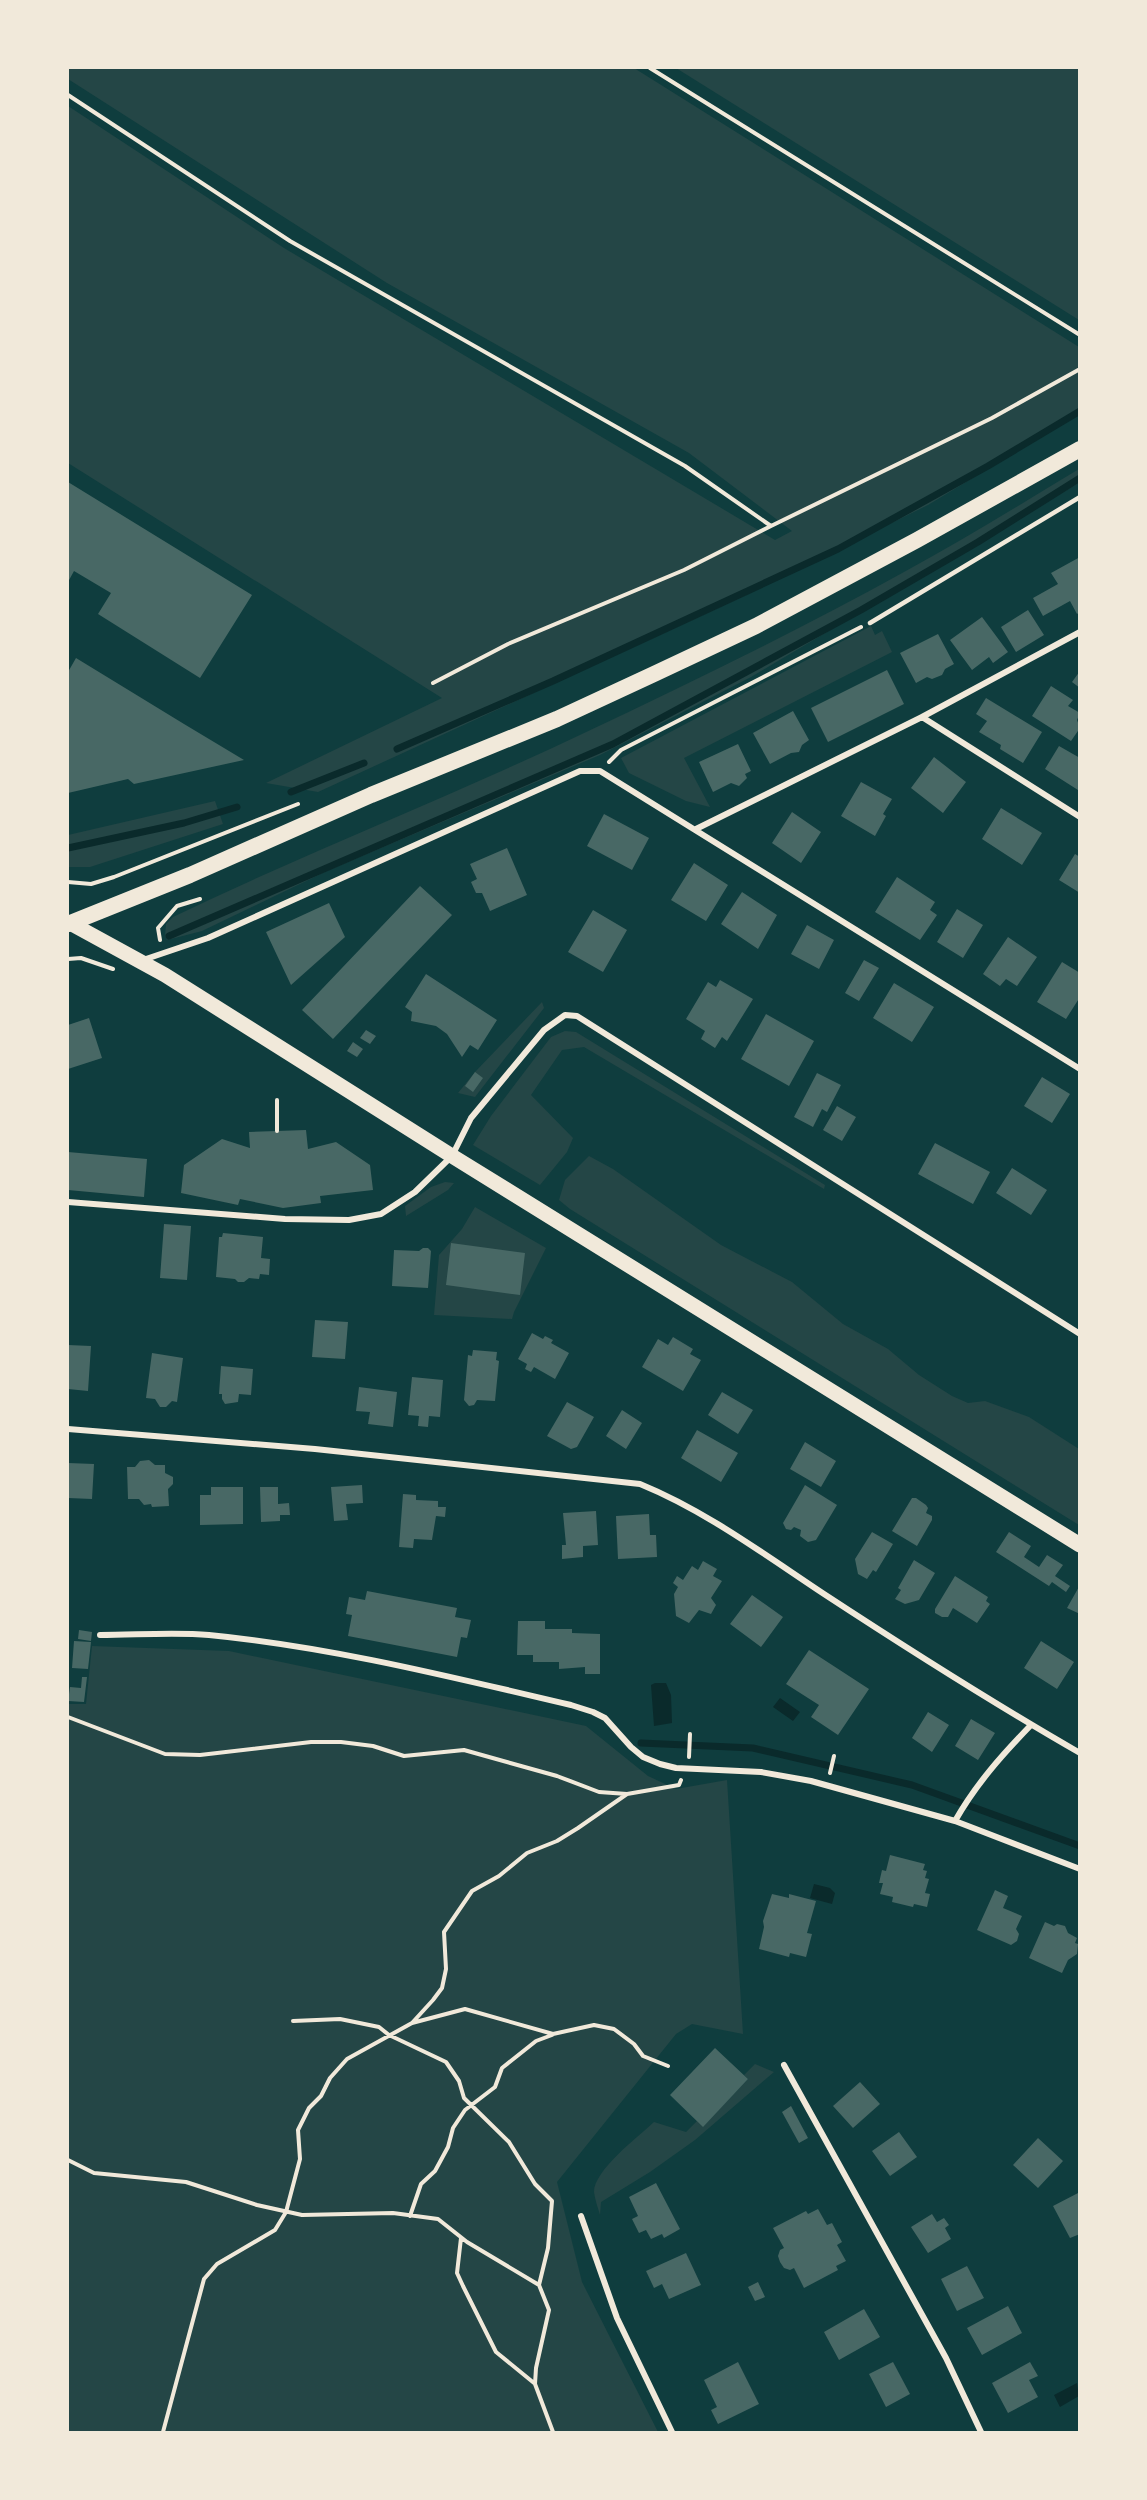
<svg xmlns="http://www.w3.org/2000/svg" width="1147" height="2500" font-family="'DejaVu Sans',sans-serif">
<rect width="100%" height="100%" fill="#0f3d3e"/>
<path fill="#244646" d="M68,68H634L1079,347V414L928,505L738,599L318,792L266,783L442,698L68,463V106L284,248L775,540L792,531L689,453L387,283L68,79Z
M676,68H1079V320Z
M1079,469V483L751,677L600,755L327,871L202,931L167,940L165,936L166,924L173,917C308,852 447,798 582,734C690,683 799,630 904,572C963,540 1021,504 1079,469Z
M871,626L875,635L882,631L892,652L684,758L710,807L686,801L629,773L621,758Z
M215,801L223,824L90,867H68V835Z
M542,1002L544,1008L475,1097L458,1093L475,1072Z
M565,1031L576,1032L589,1040L825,1185L824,1189L584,1047L562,1050L531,1095L573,1138L567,1152L540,1185L473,1145L491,1116L551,1037Z
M589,1156L613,1169L721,1245L792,1282L843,1324L888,1349L919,1375L952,1396L968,1403L985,1401L1029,1417L1079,1449V1525L570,1209L559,1200L565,1180Z
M445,1182L454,1183L448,1190L406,1216L405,1206L431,1187Z
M475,1207L546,1248L514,1312L512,1319L434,1315L439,1255L462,1229Z
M92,1646L229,1651L586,1726L648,1776L676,1789L727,1780L743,2034L692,2024L676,2034L557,2182L582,2282L658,2432H68V1704H86Z
M755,2064L774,2072L695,2140L650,2172L601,2202L600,2215C598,2208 595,2200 594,2192C594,2170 638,2137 654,2122L686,2132L697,2121L703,2126L748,2079L744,2075Z"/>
<path fill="#0a2a2b" d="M655,1683H666L671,1695L672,1723L654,1726L651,1685Z
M780,1698L800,1712L793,1721L773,1707Z
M814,1884L830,1888L835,1893L832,1904L810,1898Z
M1077,2383L1079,2396L1060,2407L1054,2395Z"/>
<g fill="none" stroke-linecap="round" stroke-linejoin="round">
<path stroke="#0a2a2b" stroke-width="7" d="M397,749L553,681L838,549L988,466L1080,411
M291,792L364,763
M68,848L184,823L237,807
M169,936L613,744L861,610L978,542L1080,478
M641,1743L753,1748L912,1785L1080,1846"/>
</g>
<path fill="#486865" d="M68,482L252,595L200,678L98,614L111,593L74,571L68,582Z
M1080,557V612L1077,614L1070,601L1043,616L1033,598L1058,584L1051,573Z
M1028,610L1044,635L1016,652L1001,627Z
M982,617L1008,652L993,663L989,657L972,670L950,640Z
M938,634L954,664L945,669L942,675L932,679L927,677L916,683L900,653Z
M76,658L184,724L244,760L134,784L128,779L68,793V672Z
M887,670L904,704L828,742L811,708Z
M1080,671V688L1072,682Z
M1051,686L1073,700L1068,706L1080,713L1077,720L1080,728L1071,741L1032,716Z
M986,698L1042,732L1023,763L1000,749L1001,745L979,732L987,721L976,714Z
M793,711L809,740L802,745L799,752L791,753L770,764L753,733Z
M738,744L751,771L745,774L747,778L739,786L731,783L713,792L699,762Z
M1059,746L1080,758L1078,790L1045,769Z
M934,757L966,782L943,813L911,788Z
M861,782L892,799L883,814L886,816L875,836L841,816Z
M1001,808L1042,833L1022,865L982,839Z
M792,812L821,832L801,863L772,843Z
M604,814L649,838L632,870L587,846Z
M507,848L527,895L490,911L482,893H476L471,882L477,879L470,864Z
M1075,854L1080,857V893L1059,880Z
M694,863L728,885L706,921L671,900Z
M897,877L935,902L930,910L937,915L920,940L875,912Z
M420,886L452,915L333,1039L302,1010Z
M742,892L777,915L758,949L721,924Z
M329,903L345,937L291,985L266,932Z
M957,909L983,925L963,958L937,942Z
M593,910L627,930L603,972L568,952Z
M807,925L834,940L819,969L791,954Z
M1008,937L1037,957L1017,986L1006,979L1000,986L983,974Z
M864,960L879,968L859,1001L845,993Z
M1062,962L1080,973V997L1066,1019L1037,1002Z
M426,974L497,1020L478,1050L470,1045L462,1057L447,1034L436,1026L411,1021L412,1012L405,1007Z
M720,980L753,999L727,1041L722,1037L715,1048L701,1039L705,1031L686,1019L708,982L716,987Z
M894,983L934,1007L912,1042L873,1018Z
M766,1014L814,1041L789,1086L741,1059Z
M89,1018L102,1058L68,1069V1025Z
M366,1030L376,1036L370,1044L360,1038Z
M353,1042L363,1049L357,1057L347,1051Z
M475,1072L483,1078L473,1092L465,1086Z
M817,1073L841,1085L827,1112L822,1109L813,1127L794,1117Z
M1042,1077L1070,1094L1052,1123L1024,1106Z
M837,1106L856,1117L842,1141L823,1130Z
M306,1130L308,1149L336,1142L370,1165L373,1190L320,1196L321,1203L283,1208L240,1199L238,1205L181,1193L184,1165L222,1139L250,1148L249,1132Z
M935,1143L990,1172L973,1204L918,1174Z
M68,1152L147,1159L144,1197L68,1190Z
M1012,1168L1047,1190L1031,1215L996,1193Z
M164,1224L191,1226L187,1280L160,1278Z
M223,1233L263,1237L261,1258L270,1259L269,1275L260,1274L259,1279L249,1278L244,1282H238L235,1279L216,1277L219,1237H222Z
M451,1243L525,1253L520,1295L446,1285Z
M423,1248H428L431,1251L428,1288L392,1286L394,1250L419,1251Z
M315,1320L348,1322L345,1359L312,1357Z
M532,1333L543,1339L545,1336L553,1340L551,1343L569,1353L555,1379L534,1367L531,1372L525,1369L527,1364L518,1359Z
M673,1337L693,1349L690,1354L701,1360L683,1391L642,1367L658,1339L668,1345Z
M68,1345L91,1346L88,1391L68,1389Z
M473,1350L497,1352L496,1360L499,1361L495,1401L477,1400L474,1405L469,1406L464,1400L468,1355L472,1356Z
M152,1353L183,1358L177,1402L172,1401L166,1407H160L155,1399L146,1398Z
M221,1366L253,1369L251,1395L239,1394L238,1402L225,1404L222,1399V1394H219Z
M412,1377L443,1380L440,1417L429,1416L428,1427L418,1426L419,1416L408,1415Z
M359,1387L397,1392L393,1427L368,1424L370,1412L356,1411Z
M722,1392L753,1410L738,1434L708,1415Z
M567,1402L594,1417L577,1447L571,1449L547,1436Z
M622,1410L642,1423L626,1449L606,1436Z
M697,1430L738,1453L721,1482L681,1458Z
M805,1442L836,1461L821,1487L790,1469Z
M149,1460L155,1465H165V1473L173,1477V1484L168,1489L169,1506L152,1507L151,1504L144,1505L139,1499H128L127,1467H135L140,1461Z
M68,1463L94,1464L92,1499L68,1498Z
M362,1485L363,1503L346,1504L348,1520L334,1521L331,1487Z
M805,1485L837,1505L816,1540L808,1542L800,1536L801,1530L794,1527L791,1530L786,1529L783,1523Z
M211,1487H243V1524L200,1525V1495H211Z
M260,1487H278V1504L289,1503L290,1515H280V1521L261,1522Z
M403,1494L416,1495V1500L438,1501V1507H446L445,1517L436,1516L432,1540L414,1539L413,1548L399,1547Z
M912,1498H916L926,1505L928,1508L926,1513L932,1516V1520L917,1546L892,1531Z
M596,1511L598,1545L583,1546V1557L562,1559V1545H566L563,1513Z
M649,1514L650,1535H656L657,1557L618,1559L616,1516Z
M872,1532L893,1544L876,1572L873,1570L867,1579L858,1574L855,1559Z
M1009,1532L1031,1546L1024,1557L1039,1567L1047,1555L1063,1565L1055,1576L1070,1586L1066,1592L1052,1582L1049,1586L996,1552Z
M914,1560L935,1573L919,1600L905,1604L895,1599L901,1590L898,1588Z
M703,1561L717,1569L713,1576L722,1581L711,1598L716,1605L711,1614L699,1610L689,1623L676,1616L674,1594L678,1587L673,1583L677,1576L683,1580L692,1566L698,1570Z
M955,1576L988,1597L986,1601L990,1604L977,1623L953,1608L948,1617H942L935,1613V1609Z
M1080,1585V1614L1067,1608Z
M367,1591L457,1608L455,1617L471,1620L467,1638L461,1637L457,1657L348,1636L352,1615L346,1614L349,1597L365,1600Z
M752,1595L783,1617L761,1647L730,1624Z
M518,1621H545V1629H572V1633L600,1634V1674H585V1667L559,1669V1662H533V1655H517Z
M79,1630L92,1632L91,1641L78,1639Z
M74,1641L91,1642L88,1669L72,1668Z
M1041,1641L1074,1662L1057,1689L1024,1668Z
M809,1650L869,1689L838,1735L811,1717L819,1705L786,1684Z
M82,1677H87L84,1702L68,1701L70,1687L81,1688Z
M928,1712L949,1725L932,1752L912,1738Z
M971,1719L995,1733L978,1760L955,1746Z
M890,1855L925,1864L923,1870L927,1871L925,1878L929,1879L925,1893L930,1894L927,1907L914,1904L913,1907L892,1902L893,1897L880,1894L883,1883H879L882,1870L886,1871Z
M995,1890L1008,1896L1003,1908L1022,1916L1016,1929L1019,1934L1017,1941L1011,1945L977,1930Z
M772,1894L789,1898V1894L816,1901L807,1933L812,1934L806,1957L790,1953L789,1957L759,1949L764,1927L763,1921Z
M1045,1922L1054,1926L1057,1924L1065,1926L1068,1933L1077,1938L1075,1943L1078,1944L1077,1954L1068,1960L1062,1973L1029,1958Z
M715,2048L748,2079L703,2127L670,2095Z
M860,2082L880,2104L853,2128L833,2106Z
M791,2106L808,2138L799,2143L782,2112Z
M899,2132L917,2157L890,2176L872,2151Z
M1038,2138L1063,2161L1038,2188L1013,2165Z
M656,2183L680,2229L664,2238L662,2234L651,2239L646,2230L639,2233L632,2219L638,2216L629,2197Z
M1080,2192V2234L1070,2238L1053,2206Z
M818,2209L827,2225L832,2223L842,2242L837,2245L846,2261L836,2266L838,2270L804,2288L794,2268L790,2270L784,2268L780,2262L778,2256L780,2250L784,2248L773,2228L806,2211L808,2214Z
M932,2214L937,2222L944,2218L949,2225L945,2228L951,2239L928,2253L911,2227Z
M686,2253L701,2285L669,2299L662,2284L654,2288L646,2271Z
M967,2266L984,2298L957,2311L941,2279Z
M758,2282L765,2297L755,2301L748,2287Z
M1008,2306L1022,2333L982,2355L967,2328Z
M864,2309L880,2337L839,2360L824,2332Z
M738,2362L759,2404L718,2424L711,2410L717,2407L704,2380Z
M893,2362L910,2394L886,2407L869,2374Z
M1030,2362L1038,2376L1029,2380L1038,2397L1008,2413L992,2383Z"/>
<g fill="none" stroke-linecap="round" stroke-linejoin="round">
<path stroke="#f1e9da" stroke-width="4" d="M650,68L1080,335
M68,95L290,241L685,466L771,526L992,418L1080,369
M433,683L508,644L684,570L771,526
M609,762L621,750L861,627
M68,882L91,884L114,877L298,804
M160,940L158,928L177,906L200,899
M68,959L81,958L113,969
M277,1131V1100
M68,1717L165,1754L200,1755L311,1742H341L373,1746L404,1756L464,1750L557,1776L599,1792L627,1794L679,1785L681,1780
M689,1757L690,1734
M830,1773L834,1756
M293,2021L340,2019L379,2027L389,2035L446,2062L459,2081L464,2098L509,2142L535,2184L552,2201L548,2248L539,2285
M412,2023L465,2009L553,2034L594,2025L614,2029L634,2044L643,2056L668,2066
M68,2160L94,2173L186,2182L257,2205L302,2215L393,2213L438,2219L467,2242L539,2285L549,2310L536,2368L535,2384L553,2432
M410,2216L421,2184L435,2171L448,2147L453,2128L465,2110L495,2087L502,2068L536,2041L552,2035
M461,2238L457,2273L463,2286L496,2352L534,2383
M163,2432L204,2279L217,2264L275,2230L286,2212L300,2159L298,2130L309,2108L321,2096L330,2078L347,2059L412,2023L433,2000L442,1988L446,1969L444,1932L472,1891L499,1876L527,1853L557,1841L578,1828L627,1794"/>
<path stroke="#f1e9da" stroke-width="4.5" d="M870,623L1080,497"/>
<path stroke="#f1e9da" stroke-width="6" d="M922,717L1080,817
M696,829L922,717L1080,632
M143,960L208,938L580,771H600L1080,1069
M68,1202L285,1219L349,1220L381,1214L415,1192L452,1156L471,1118L544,1030L565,1015L577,1016L1080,1334
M68,1429L315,1449L640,1484C706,1511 765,1555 824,1594C908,1649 993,1703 1080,1753
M100,1635C136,1635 174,1632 209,1635C332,1647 451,1677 571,1705L593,1712L605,1718L631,1747L643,1757L660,1764L676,1768L761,1772L811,1781L955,1821L1080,1869
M955,1821C976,1784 1002,1755 1031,1725
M784,2065L946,2358L981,2432
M581,2216L617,2318L672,2432"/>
<path stroke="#f1e9da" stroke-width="15" d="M70,923L165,975L452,1156L1080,1545"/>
<path stroke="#f1e9da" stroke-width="16" d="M68,924L190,875L371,795L557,719L654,674L756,626L917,540L1080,449"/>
</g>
<rect width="1147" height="2500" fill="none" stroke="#f1e9da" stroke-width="138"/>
</svg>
